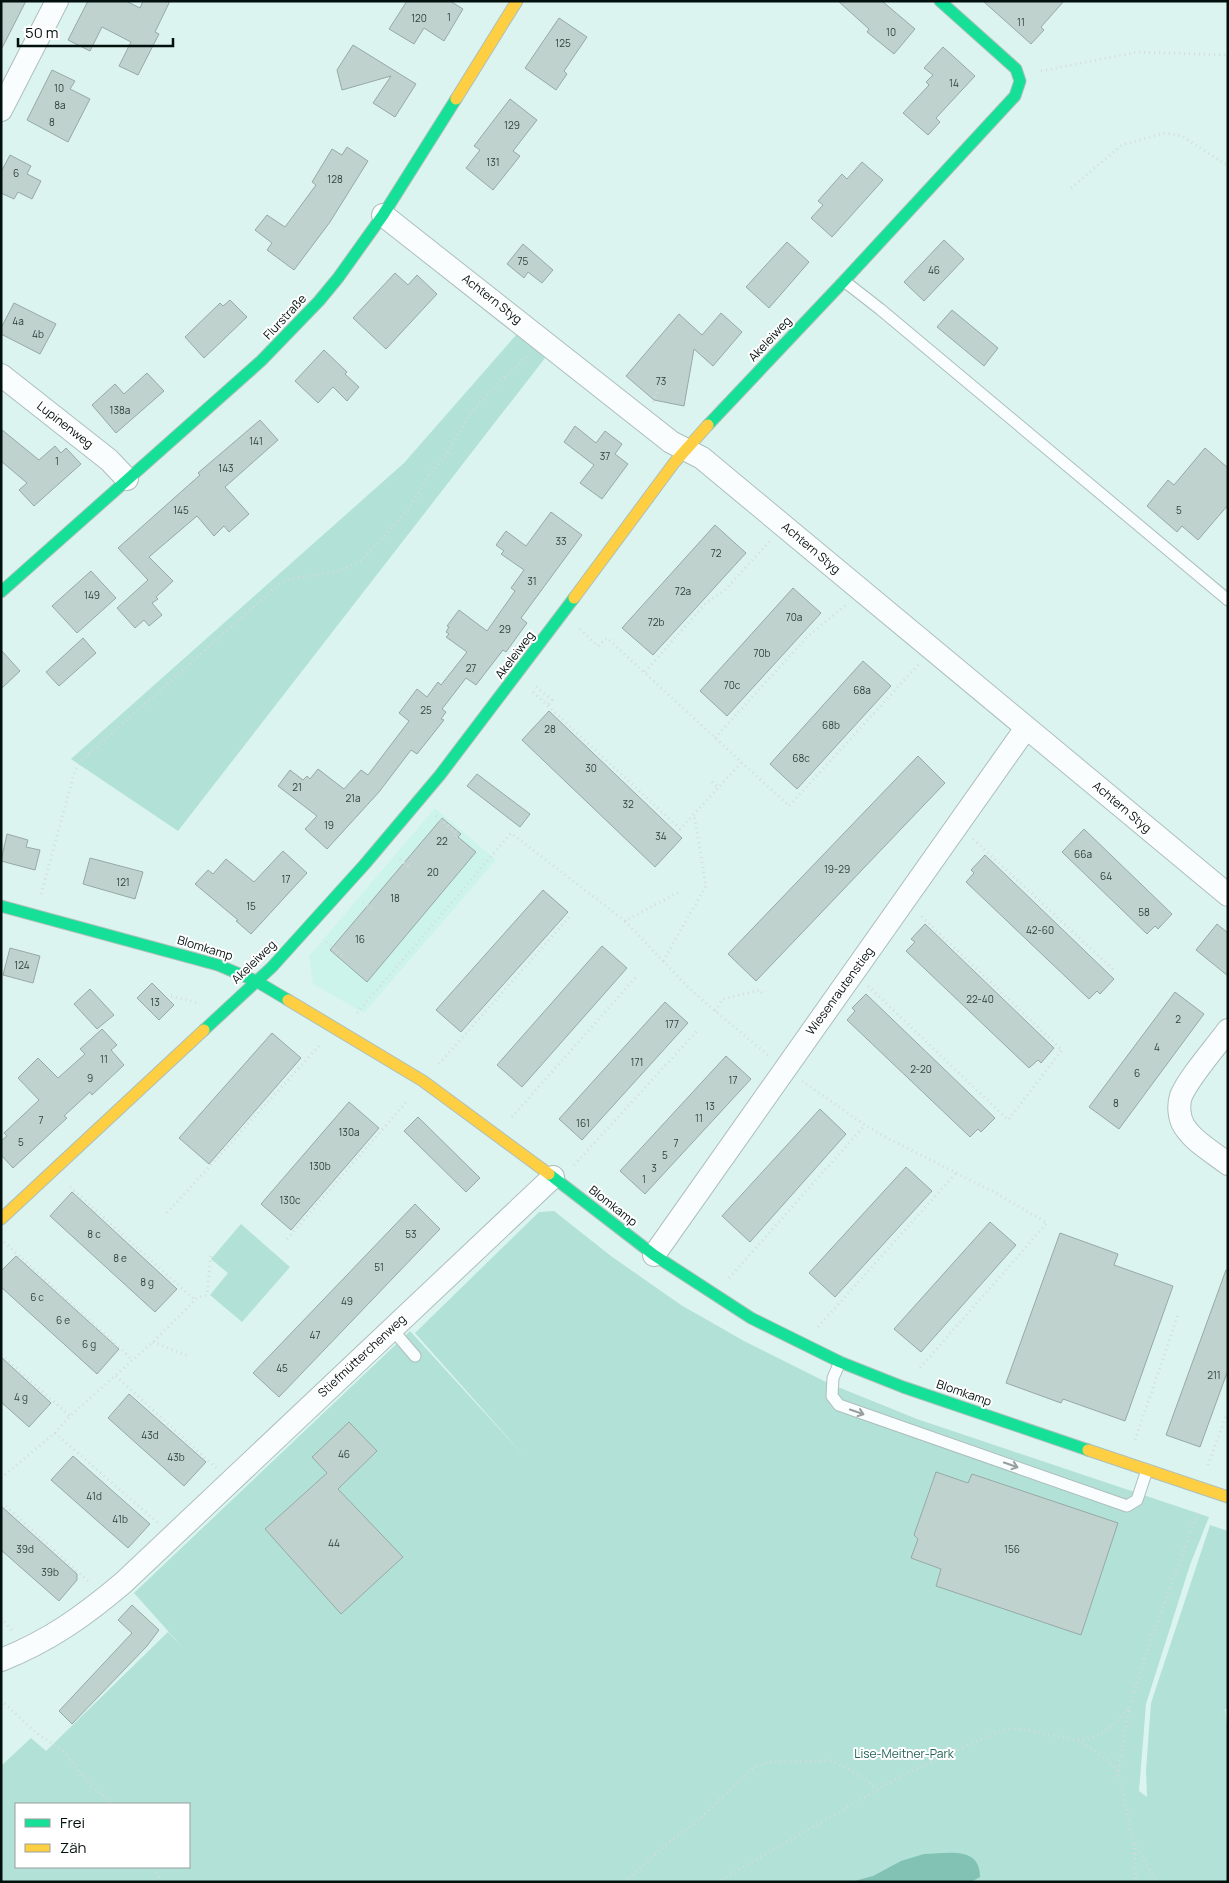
<svg xmlns="http://www.w3.org/2000/svg" width="1229" height="1883" font-family="Manrope,sans-serif">
<rect width="100%" height="100%" fill="#dcf4ef"/>
<path fill="#ccf4eb" d="M435,808L496,860L364,1013L313,984L309,956Z"/>
<path fill="#b1e1d7" fill-rule="evenodd" d="M517,334L545,358L178,831L71,759L404,463Z
M554,1211L611,1256L681,1305L744,1341L828,1383L917,1419L1209,1517L1190,1565L1146,1704L1139,1791L1147,1797L1146,1770L1151,1703L1210,1525L1228,1531V1709H1225L1228,1733V1882H1V1766L31,1738L46,1751L168,1632L185,1650L134,1593L410,1331L526,1458L415,1333L539,1212ZM16,1804H189V1867H16Z
M241,1224L290,1267L242,1322L210,1295L228,1273L211,1259Z"/>
<path fill="#81c2b5" d="M924,1854C947,1854 980,1845 980,1877L971,1882H851L873,1876L901,1861Z"/>
<path fill="#bfd2ce" stroke="#97a9a5" d="M1,1H26L1,50Z
M88,1H126L140,8L143,1H170L155,32L159,34L138,75L119,66L131,42L102,27L90,51L68,40Z
M407,1H450L463,9L444,41L424,28L414,44L389,29Z
M838,1H882L915,29L894,54L867,32L869,29Z
M983,1H1064L1041,27L1044,30L1031,44Z
M559,18L587,37L564,71L567,74L556,90L525,68Z
M353,45L416,84L395,117L373,103L391,76L342,90L337,70Z
M943,47L975,76L936,118L940,122L928,135L903,113L929,85L926,82L933,75L924,68Z
M52,70L75,81L70,89L90,99L68,142L27,120Z
M510,99L537,120L513,151L520,156L493,190L466,168L480,150L474,146Z
M347,147L368,161L330,222L294,270L267,250L272,243L255,230L267,215L285,227L316,185L312,182L332,149L342,155Z
M10,155L31,166L27,174L41,181L32,199L18,192L14,199L1,193V172Z
M862,162L883,180L832,237L811,218L823,205L818,201L842,174L847,179Z
M944,240L964,259L924,301L904,282Z
M787,242L809,262L769,308L746,287Z
M523,244L553,270L542,283L528,272L524,278L507,264Z
M395,273L408,285L417,275L437,294L386,349L353,318Z
M230,300L247,317L204,358L185,337L220,303L223,306Z
M14,303L56,324L40,354L1,334V328Z
M952,310L998,348L984,366L937,327Z
M721,313L742,332L713,366L694,349L684,406L654,400L626,376L679,314L702,335Z
M324,350L347,372L345,374L359,387L347,401L333,387L318,403L295,381Z
M147,373L164,391L116,433L92,405L115,384L124,394Z
M260,420L278,440L225,487L249,514L229,532L224,526L214,536L197,516L149,557L173,581L156,597L158,599L152,603L162,615L149,626L144,620L135,628L117,608L148,580L118,548L200,475L198,473Z
M575,426L596,443L605,431L622,444L615,454L628,464L602,499L580,483L594,465L564,442Z
M1,429L39,460L55,446L61,453L66,448L81,464L34,506L19,490L27,483L1,461Z
M1205,448L1228,468V505L1198,540L1182,526L1177,532L1147,506L1168,480L1174,485Z
M551,512L582,535L521,618L527,623L506,652L503,650L476,685L466,678L442,709L446,712L441,719L444,720L417,754L411,750L379,792L327,849L305,829L317,816L278,786L290,770L303,780L307,776L310,779L318,769L344,789L361,770L368,775L409,721L399,713L417,689L427,697L438,682L441,685L467,652L446,637L449,634L446,632L449,627L447,626L459,610L487,631L515,591L511,588L524,570L501,554L504,551L496,545L506,531L526,546Z
M715,525L746,553L653,655L622,628Z
M91,571L116,598L77,633L52,606Z
M793,588L821,613L727,716L700,691Z
M83,638L96,653L59,686L46,672Z
M1,650L20,671L1,689Z
M863,661L891,686L797,789L770,764Z
M549,711L682,838L655,867L522,740Z
M918,756L945,783L756,981L728,954Z
M477,774L530,814L520,827L467,786Z
M442,818L461,834L458,837L476,852L367,982L330,950Z
M1084,829L1172,914L1158,929L1155,926L1147,934L1062,852Z
M7,834L28,840L26,847L40,850L35,870L1,861Z
M283,851L307,873L251,934L236,921L238,920L195,884L208,870L213,874L226,859L254,882Z
M985,855L1114,979L1100,994L1097,991L1089,999L966,882L974,873L971,870Z
M90,858L143,872L135,899L83,884Z
M543,890L568,912L461,1032L436,1010Z
M925,924L1054,1048L1041,1063L1038,1060L1029,1068L906,951L915,942L911,939Z
M1217,924L1228,933V976L1196,950Z
M602,946L627,968L522,1087L497,1065Z
M10,948L40,956L33,983L3,975Z
M152,983L174,1005L159,1020L137,998Z
M90,989L114,1015L97,1029L74,1004Z
M1175,992L1204,1014L1119,1129L1089,1107Z
M866,994L995,1118L981,1132L978,1129L970,1137L847,1020L855,1011L852,1008Z
M665,1002L688,1023L582,1140L559,1119Z
M102,1029L117,1045L111,1050L124,1065L92,1095L90,1092L64,1116L67,1118L13,1168L1,1155V1141L7,1136L4,1133L39,1100L18,1078L38,1058L58,1078L85,1054L80,1049Z
M272,1033L301,1058L209,1164L179,1138Z
M726,1056L751,1079L645,1194L620,1171Z
M349,1102L379,1128L291,1230L261,1204Z
M820,1109L846,1134L750,1242L722,1216Z
M418,1117L480,1178L466,1192L404,1131Z
M906,1167L932,1191L835,1297L809,1273Z
M72,1192L177,1289L155,1312L50,1216Z
M415,1204L440,1229L279,1397L253,1373Z
M990,1222L1016,1245L921,1352L894,1329Z
M1060,1233L1118,1254L1114,1265L1173,1286L1125,1421L1063,1399L1061,1403L1006,1383Z
M16,1256L119,1349L97,1374L1,1287V1271Z
M1226,1270H1228V1370L1200,1447L1166,1435Z
M1,1357L51,1403L29,1427L1,1402Z
M129,1394L206,1462L184,1486L108,1418Z
M349,1422L377,1451L338,1489L403,1557L341,1614L265,1529L327,1473L312,1457Z
M73,1456L150,1524L128,1548L51,1480Z
M936,1472L968,1483L972,1474L1118,1523L1081,1635L936,1586L941,1569L911,1558L918,1539L914,1535Z
M1,1506L77,1574V1580L59,1601L1,1550Z
M132,1605L159,1630L147,1646L72,1724L59,1711L132,1633L118,1620Z"/>
<g fill="none" stroke-linecap="round" stroke-linejoin="round">
<g stroke="#acbfbb" stroke-width="13">
<path id="lane" d="M844,281L880,309L1228,600
M392,1329L415,1356
M840,1362L833,1378L832,1396L839,1405L1127,1506L1137,1500L1147,1470"/>
</g>
<g stroke="#acbfbb" stroke-width="24">
<path id="street" d="M1,110L57,1
M383,215L671,442L702,458L1228,895
M1,375L109,460L127,479
M1228,1030C1215,1048 1189,1077 1181,1096C1178,1105 1179,1118 1184,1126C1194,1142 1214,1153 1228,1164
M654,1255L1026,728
M1,1660C49,1641 84,1616 123,1583L553,1177"/>
</g>
<g stroke="#acbfbb" stroke-width="13">
<path id="fast" d="M708,425L844,281L1015,96L1020,81L1016,69L940,1
M1,592L261,361L319,301L338,278L383,215L456,99
M1,906L218,965L256,981L288,1000
M204,1030L272,967L365,864L440,775L574,598
M549,1174L654,1255L751,1318L840,1362L903,1387L1088,1450"/>
</g>
<g stroke="#acbfbb" stroke-width="13">
<path id="slow" d="M456,99L517,1
M574,598L674,463L708,425
M288,1000L423,1081L549,1174
M1,1219L204,1030
M1088,1450L1228,1497"/>
</g>
<path stroke="#d5dcdb" stroke-width="3" stroke-dasharray="1 4" stroke-linecap="butt" d="M1041,71L1137,52L1224,55L1228,57
M1071,188L1122,145L1164,133L1182,136L1228,166
M653,402L660,387
M580,629L598,646L607,638L789,806L919,664
M645,672L706,603L724,591L770,541
M536,687L552,700L548,705
M533,692L680,829L742,762
M715,738L807,637L846,605
M712,782L719,788
M436,816L457,833L455,836
M973,839L1115,971
M400,859L410,868
M41,894L75,770L82,760L279,584L290,579L340,571L362,560L409,509L429,475L447,454L468,417L482,400L515,367L529,355
M363,902L374,910
M625,921L663,961L706,886L694,814
M326,942L342,956
M663,961L693,992L770,1057
M868,986L1008,1120L1062,1050L919,914
M171,996L195,1002L199,1005
M715,1011L723,999L760,990L763,994
M357,1013L511,833L625,921L679,892
M439,1064L571,915
M802,1081L865,1125L889,1139L994,1192L1047,1223L920,1368
M512,1117L637,976
M574,1165L697,1031
M70,1187L195,1300
M167,1213L320,1045
M287,1239L408,1100
M4,1242L133,1360
M729,1278L865,1125
M818,1327L956,1173
M153,1342L188,1356
M1,1355L70,1416
M116,1376L216,1468
M55,1433L158,1523
M1135,1440L1178,1315
M1208,1465L1228,1411
M1,1478L55,1433L70,1416L153,1342L197,1298L207,1295L211,1254
M6,1506L90,1583
M1,1618L14,1633
M1,1700L35,1732L63,1751L89,1784L113,1804
M1078,1740L1107,1759L1118,1771L1134,1843L1157,1882
M1118,1771L1129,1709L1150,1642L1198,1512
M1134,1843L1136,1882
M155,1867L160,1882
M625,1882L669,1842L695,1823L753,1768L768,1762L832,1761L860,1775L878,1790
M717,1882L898,1778L950,1753L1002,1731L1009,1729L1025,1730L1077,1740C1100,1739 1114,1725 1129,1709"/>
<use href="#lane" stroke="#fafdfd" stroke-width="11"/>
<use href="#street" stroke="#fafdfd" stroke-width="22"/>
<use href="#fast" stroke="#16e098" stroke-width="11"/>
<use href="#slow" stroke="#ffcf43" stroke-width="11"/>
</g>
<defs><path id="oneway-shaft" d="M-6 0H5M1.5-3L5.5 0L1.5 3" fill="none" stroke-width="1.6" stroke-linecap="round" stroke-linejoin="round" transform="scale(1.25)"/></defs>
<g stroke="#979e9d">
<use href="#oneway-shaft" transform="translate(857 1412) rotate(19)"/>
<use href="#oneway-shaft" transform="translate(1011 1465) rotate(19)"/>
</g>
<g text-anchor="middle" stroke-width="4" stroke-linejoin="round" paint-order="stroke">
<g font-size="10" fill="#31403d">
<text x="449" y="21">1</text>
<text x="419" y="22">120</text>
<text x="1021" y="26">11</text>
<text x="891" y="36">10</text>
<text x="563" y="47">125</text>
<text x="954" y="87">14</text>
<text x="59" y="92">10</text>
<text x="60" y="109">8a</text>
<text x="52" y="126">8</text>
<text x="512" y="129">129</text>
<text x="493" y="166">131</text>
<text x="16" y="177">6</text>
<text x="335" y="183">128</text>
<text x="523" y="265">75</text>
<text x="934" y="274">46</text>
<text x="18" y="325">4a</text>
<text x="38" y="338">4b</text>
<text x="661" y="385">73</text>
<text x="120" y="414">138a</text>
<text x="256" y="445">141</text>
<text x="605" y="460">37</text>
<text x="57" y="465">1</text>
<text x="226" y="472">143</text>
<text x="181" y="514">145</text>
<text x="1179" y="514">5</text>
<text x="561" y="545">33</text>
<text x="716" y="557">72</text>
<text x="532" y="585">31</text>
<text x="683" y="595">72a</text>
<text x="92" y="599">149</text>
<text x="794" y="621">70a</text>
<text x="656" y="626">72b</text>
<text x="505" y="633">29</text>
<text x="762" y="657">70b</text>
<text x="471" y="672">27</text>
<text x="732" y="689">70c</text>
<text x="862" y="694">68a</text>
<text x="426" y="714">25</text>
<text x="831" y="729">68b</text>
<text x="550" y="733">28</text>
<text x="801" y="762">68c</text>
<text x="591" y="772">30</text>
<text x="297" y="791">21</text>
<text x="353" y="802">21a</text>
<text x="628" y="808">32</text>
<text x="329" y="829">19</text>
<text x="661" y="840">34</text>
<text x="442" y="845">22</text>
<text x="1083" y="858">66a</text>
<text x="837" y="873">19-29</text>
<text x="433" y="876">20</text>
<text x="1106" y="880">64</text>
<text x="286" y="883">17</text>
<text x="123" y="886">121</text>
<text x="395" y="902">18</text>
<text x="251" y="910">15</text>
<text x="1144" y="916">58</text>
<text x="1040" y="934">42-60</text>
<text x="360" y="943">16</text>
<text x="22" y="969">124</text>
<text x="980" y="1003">22-40</text>
<text x="155" y="1006">13</text>
<text x="1178" y="1023">2</text>
<text x="672" y="1028">177</text>
<text x="1157" y="1051">4</text>
<text x="104" y="1063">11</text>
<text x="637" y="1066">171</text>
<text x="921" y="1073">2-20</text>
<text x="1137" y="1077">6</text>
<text x="90" y="1082">9</text>
<text x="733" y="1084">17</text>
<text x="1116" y="1107">8</text>
<text x="710" y="1110">13</text>
<text x="699" y="1122">11</text>
<text x="41" y="1124">7</text>
<text x="583" y="1127">161</text>
<text x="349" y="1136">130a</text>
<text x="21" y="1146">5</text>
<text x="676" y="1147">7</text>
<text x="665" y="1159">5</text>
<text x="320" y="1170">130b</text>
<text x="654" y="1172">3</text>
<text x="644" y="1183">1</text>
<text x="290" y="1204">130c</text>
<text x="94" y="1238">8 c</text>
<text x="411" y="1238">53</text>
<text x="120" y="1262">8 e</text>
<text x="379" y="1271">51</text>
<text x="147" y="1286">8 g</text>
<text x="37" y="1301">6 c</text>
<text x="347" y="1305">49</text>
<text x="63" y="1324">6 e</text>
<text x="315" y="1339">47</text>
<text x="89" y="1348">6 g</text>
<text x="282" y="1372">45</text>
<text x="1214" y="1379">211</text>
<text x="21" y="1401">4 g</text>
<text x="150" y="1439">43d</text>
<text x="344" y="1458">46</text>
<text x="176" y="1461">43b</text>
<text x="94" y="1500">41d</text>
<text x="120" y="1523">41b</text>
<text x="334" y="1547">44</text>
<text x="25" y="1553">39d</text>
<text x="1012" y="1553">156</text>
<text x="50" y="1576">39b</text>
</g>
<g font-size="12" fill="#02100d" stroke="#fff">
<text transform="translate(492 299) rotate(38)" y="4">Achtern Styg</text>
<text transform="translate(285 317) rotate(-47)" y="4">Flurstraße</text>
<text transform="translate(770 339) rotate(-47)" y="4">Akeleiweg</text>
<text transform="translate(65 425) rotate(38)" y="4">Lupinenweg</text>
<text transform="translate(811 548) rotate(40)" y="4">Achtern Styg</text>
<text transform="translate(515 655) rotate(-53)" y="4">Akeleiweg</text>
<text transform="translate(1122 807) rotate(40)" y="4">Achtern Styg</text>
<text transform="translate(205 948) rotate(17)" y="4">Blomkamp</text>
<text transform="translate(254 962) rotate(-44)" y="4">Akeleiweg</text>
<text transform="translate(840 991) rotate(-54)" y="4">Wiesenrautenstieg</text>
<text transform="translate(613 1206) rotate(38)" y="4">Blomkamp</text>
<text transform="translate(362 1356) rotate(-43)" y="4">Stiefmütterchenweg</text>
<text transform="translate(964 1393) rotate(19)" y="4">Blomkamp</text>
</g>
<g font-size="12" fill="#226358" stroke="#fff">
<text x="904" y="1758">Lise-Meitner-Park</text>
</g>
</g>
<rect width="1229" height="1883" fill="none" stroke="#02100d" stroke-width="5"/>
<rect x="15" y="1803" width="175" height="65" fill="#ffffff" stroke="#9a9f9e"/>
<rect x="25" y="1819" width="25" height="8" fill="#16e098" stroke="#9a9f9e"/>
<text x="60" y="1828" font-size="15" fill="#02100d">Frei</text>
<rect x="25" y="1844" width="25" height="8" fill="#ffcf43" stroke="#9a9f9e"/>
<text x="60" y="1853" font-size="15" fill="#02100d">Zäh</text>
<path d="M18 38v8h155v-8" fill="none" stroke="#02100d" stroke-width="2.5"/>
<text x="25" y="38" font-size="15" fill="#02100d" stroke="#ffffff" stroke-width="4" paint-order="stroke">50 m</text>
</svg>
